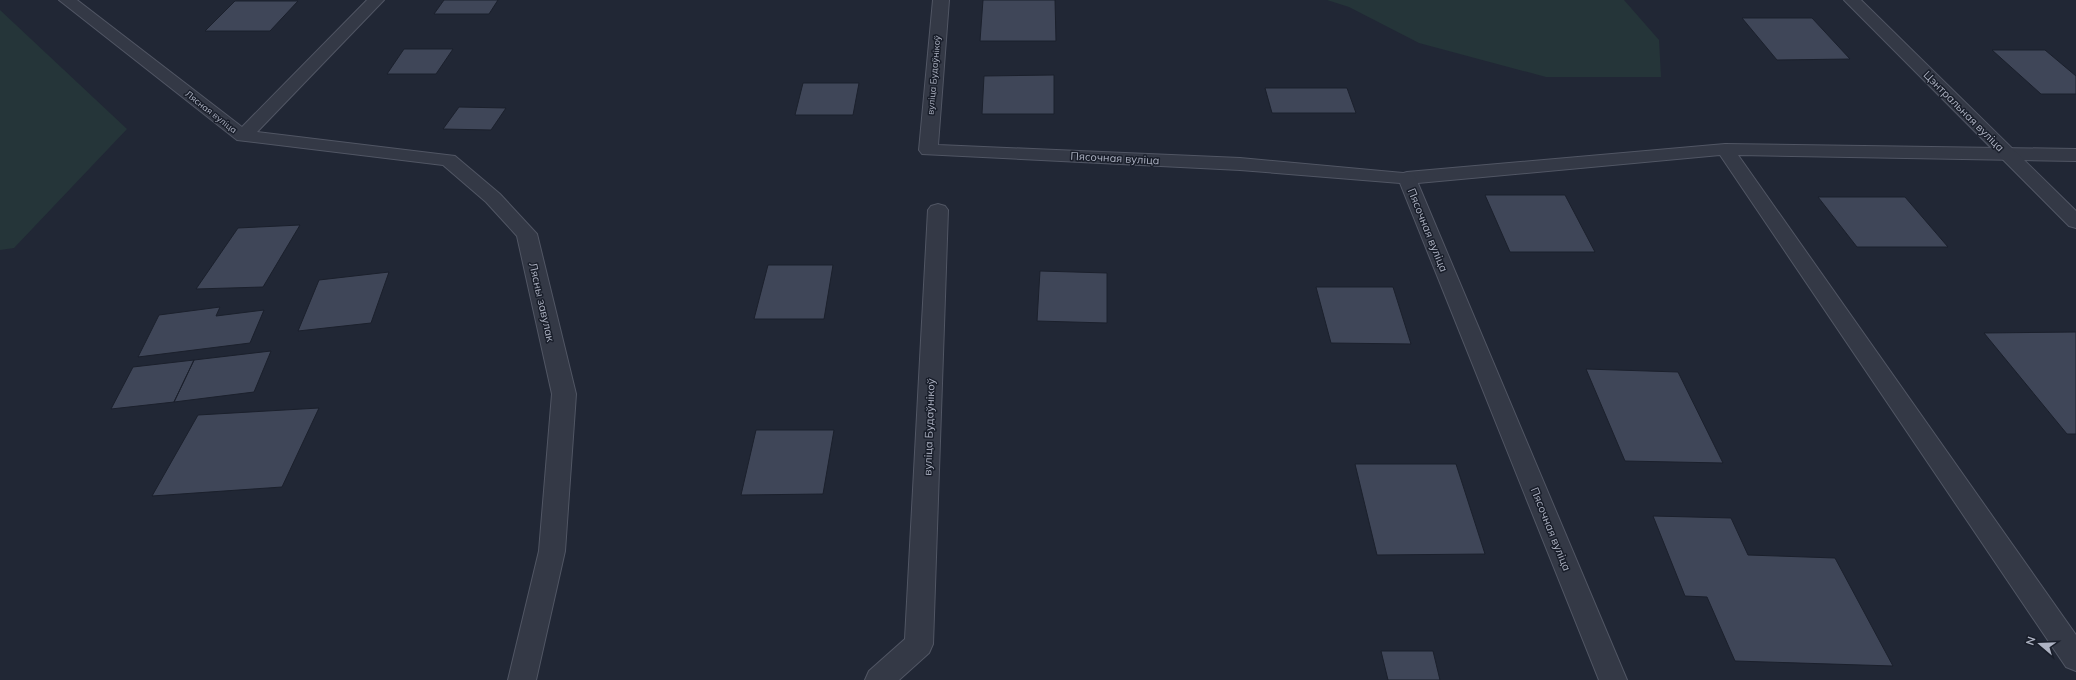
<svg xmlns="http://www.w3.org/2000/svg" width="2076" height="680" font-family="Mulish,sans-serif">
<rect width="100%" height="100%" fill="#212735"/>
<path fill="#253539" d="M1327,0H1624L1659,40L1661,77H1546L1419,43L1349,7Z
M0,10L127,129L14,248L0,250Z"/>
<path fill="#3f4658" stroke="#1b202c" d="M444,0H498L489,14H434Z
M983,0H1055L1056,41H980Z
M235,1H298L270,31H205Z
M1742,18H1812L1850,59L1777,60Z
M404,49H453L436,74H387Z
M1992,50H2045L2076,76V94H2041Z
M1054,75V114H982L984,76Z
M803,83H859L853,115H795Z
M1265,88H1347L1356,113H1272Z
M459,107L506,108L491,130L443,129Z
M1485,195H1565L1595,252H1510Z
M1818,197H1905L1948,247H1857Z
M300,225L263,287L196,289L238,228Z
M768,265H833L824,319H754Z
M1040,271L1107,273V323L1037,321Z
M389,272L371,323L298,331L319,280Z
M1316,287H1393L1411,344L1331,343Z
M220,307L216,316L264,310L250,343L138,357L159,315Z
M2076,332V434H2067L1984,333Z
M271,351L254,392L174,402L194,360Z
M194,360L174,402L111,409L133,367Z
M1586,369L1678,372L1723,463L1625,461Z
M319,408L282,487L152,496L198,415Z
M756,430H834L823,494L741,495Z
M1355,464H1456L1485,554L1377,555Z
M1653,516L1731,518L1748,555L1835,558L1893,666L1735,661L1707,597L1685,596Z
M1381,651H1433L1440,680H1388Z"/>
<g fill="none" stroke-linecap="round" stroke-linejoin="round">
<g stroke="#515664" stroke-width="2">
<path id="service" d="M1725,144L2076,149V161L1738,155L2076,635V671L2066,667L1720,155L1407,184L1400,182L1398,178L1400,174L1407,172Z"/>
</g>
<g stroke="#515664" stroke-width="2">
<path id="minor" d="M59,0H77L242,127L367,0H384L257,132L455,156L500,194L537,234L576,394L565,551L536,680H508L539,551L552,394L517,236L486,202L443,165L237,140Z
M933,0H949L938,145L1240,158L1414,174L1627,680H1599L1400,183L1240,170L922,154L919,150Z
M1844,0H1861L2076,211V228L2069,226Z
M938,204L945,206L948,210L933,644L929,653L899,680H865L869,671L905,639L928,210L931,206Z"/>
</g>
<use href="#service" fill="#343946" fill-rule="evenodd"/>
<use href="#minor" fill="#343946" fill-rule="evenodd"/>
</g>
<g text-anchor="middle" stroke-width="3" stroke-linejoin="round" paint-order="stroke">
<g font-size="9" fill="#aeb3c3" stroke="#191e2a">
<text transform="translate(934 75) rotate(-85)" y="3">вуліца Будаўнікоў</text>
<text transform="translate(211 112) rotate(38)" y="3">Лясная вуліца</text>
</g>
<g font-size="11" fill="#aeb3c3" stroke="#191e2a">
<text transform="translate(1964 111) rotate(45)" y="4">Цэнтральная вуліца</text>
<text transform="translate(1115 158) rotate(3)" y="4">Пясочная вуліца</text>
<text transform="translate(1428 230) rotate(68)" y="4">Пясочная вуліца</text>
<text transform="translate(542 302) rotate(77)" y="4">Лясны завулак</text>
<text transform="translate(929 427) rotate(-88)" y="4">вуліца Будаўнікоў</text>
<text transform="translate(1551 529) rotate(68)" y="4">Пясочная вуліца</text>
</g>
</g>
<g transform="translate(2040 644) rotate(289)" stroke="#191e2a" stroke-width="3" paint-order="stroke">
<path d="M0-3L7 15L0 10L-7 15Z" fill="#aeb3c3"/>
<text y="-6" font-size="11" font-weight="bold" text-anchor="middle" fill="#aeb3c3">N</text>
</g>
</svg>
